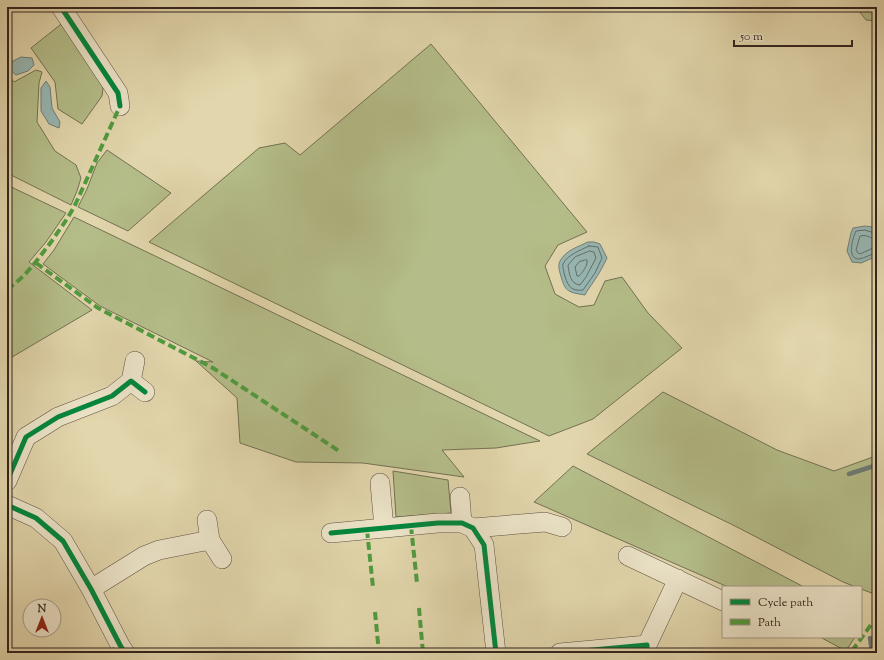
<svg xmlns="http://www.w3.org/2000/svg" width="884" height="660" font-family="'Sorts Mill Goudy',serif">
<rect width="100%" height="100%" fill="#e2d6ac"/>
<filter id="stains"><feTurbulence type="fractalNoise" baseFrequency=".005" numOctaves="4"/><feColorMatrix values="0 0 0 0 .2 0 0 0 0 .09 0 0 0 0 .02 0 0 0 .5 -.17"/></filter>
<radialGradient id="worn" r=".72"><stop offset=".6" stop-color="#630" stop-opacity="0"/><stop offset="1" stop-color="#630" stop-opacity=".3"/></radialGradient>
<path fill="#b4bd89" stroke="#737154" d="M856,7H877V21L866,20Z
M65,21L100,77L103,88L102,96L82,124L58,109L55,82L31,48Z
M431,44L587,232L558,245L545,266L555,294L579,307L594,305L605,281L622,277L648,313L682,348L593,419L549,436L149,242L259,148L285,143L300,155Z
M36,70L42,72L39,83L37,122L55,151L76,165L81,178L77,191L71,205L7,173V74L14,82Z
M107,150L171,193L128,231L78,207L87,189L97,163Z
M7,185L66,213L46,242L29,262L92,310L7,360Z
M74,217L540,441L496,448L442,450L464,477L363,463L296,462L240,443L237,398L196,361L213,362L100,306L43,264L54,250Z
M663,392L777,450L834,471L873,457L877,465V595L861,589V587H856L843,582L735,526L587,454Z
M573,466L804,587H728L534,502Z
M393,471L448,480L451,513L396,517Z
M820,637H855L846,651Z"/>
<path fill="#97b7b3" stroke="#6f7d78" d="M21,57L32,58L34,65L28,71L16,75L9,69L13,61Z
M46,81L50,87L52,108L60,122L59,128L49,124L41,111V88Z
M865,226L872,227L877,231V256L861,263L852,262L847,251L851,233L853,228Z
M588,242H594L600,244L607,258C603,266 599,274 594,281C591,286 587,290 585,295C566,292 565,291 560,273C559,269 558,265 560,261C566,250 578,247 588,242Z"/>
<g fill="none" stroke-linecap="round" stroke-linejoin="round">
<path stroke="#646e69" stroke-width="1" d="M877,234L865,230L856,231C853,237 846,259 859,259C865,258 871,254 877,253
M877,239C869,239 869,234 860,236L856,250L858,253L860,254L873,248H877
M589,246L598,247L602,258L595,273L583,290C570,292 567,284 564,273C564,270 562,267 563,264C567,255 581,250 589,246Z
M590,251L594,252L596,258L586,277L580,285C570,284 569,273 568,265L575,257Z
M585,260H587C588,265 583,272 579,276H577L575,267L579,262Z"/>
<path stroke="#6f7d78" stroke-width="4.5" d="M849,474L877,465
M870,638L872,652L873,653"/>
<g stroke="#5e5142" stroke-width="20">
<path id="minor" d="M61,7L118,93L120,106
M131,381L135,361
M7,481L26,437L58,417L112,396L131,381L145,392
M380,483L384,528
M460,497L462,523
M7,505L36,518L63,541L91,589L120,645L125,653
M207,520L210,540
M473,528L545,522L562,527
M331,533L438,523H462L473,528L484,545L496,653
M628,556L723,601
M91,589L144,556L159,550L210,540L222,559
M647,645L678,579
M560,653L647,645V653"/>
</g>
<use href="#minor" stroke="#ece4c9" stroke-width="19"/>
<path stroke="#509b3f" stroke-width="4" stroke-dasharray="8 4" stroke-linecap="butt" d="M36,263L98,308L213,368L339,451
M7,289C25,278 38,259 51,242C60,229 69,217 76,203L120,106
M411,526L417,583
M367,530L373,587
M419,608L423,653
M375,612L379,653
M852,651L873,622L877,619
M108,653L120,645"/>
<g stroke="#ece4c9" stroke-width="8">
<path id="cycleway" d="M61,7L118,93L120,106
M7,481L26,437L58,417L112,396L131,381L145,392
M7,505L36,518L63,541L91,589L120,645L125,653
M331,533L438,523H462L473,528L484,545L496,653
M560,653L647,645V653"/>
</g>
<use href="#cycleway" stroke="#00873e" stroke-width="5"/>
</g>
<rect width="884" height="660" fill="none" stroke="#e2d6ac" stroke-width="24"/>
<rect x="8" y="8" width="868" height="644" fill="none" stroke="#32251f" stroke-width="2"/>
<rect x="12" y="12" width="860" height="636" fill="none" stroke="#32251f"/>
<rect x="722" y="586" width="140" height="52" fill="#ece4c9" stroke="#a29885"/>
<rect x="730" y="599" width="20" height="6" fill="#00873e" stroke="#a29885"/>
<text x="758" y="606" font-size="12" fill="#32251f">Cycle path</text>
<rect x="730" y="619" width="20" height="6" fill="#509b3f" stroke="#a29885"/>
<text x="758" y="626" font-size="12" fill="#32251f">Path</text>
<g transform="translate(42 618)"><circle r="19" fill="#ece4c9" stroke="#a29885"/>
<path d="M0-3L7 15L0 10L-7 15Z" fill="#8f2418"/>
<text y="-6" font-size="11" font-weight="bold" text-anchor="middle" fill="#32251f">N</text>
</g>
<path d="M734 40v6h118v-6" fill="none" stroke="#32251f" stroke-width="2"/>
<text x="740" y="40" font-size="12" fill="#32251f" stroke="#ece4c9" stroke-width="3" paint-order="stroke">50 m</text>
<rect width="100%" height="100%" filter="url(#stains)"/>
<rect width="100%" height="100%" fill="url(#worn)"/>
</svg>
